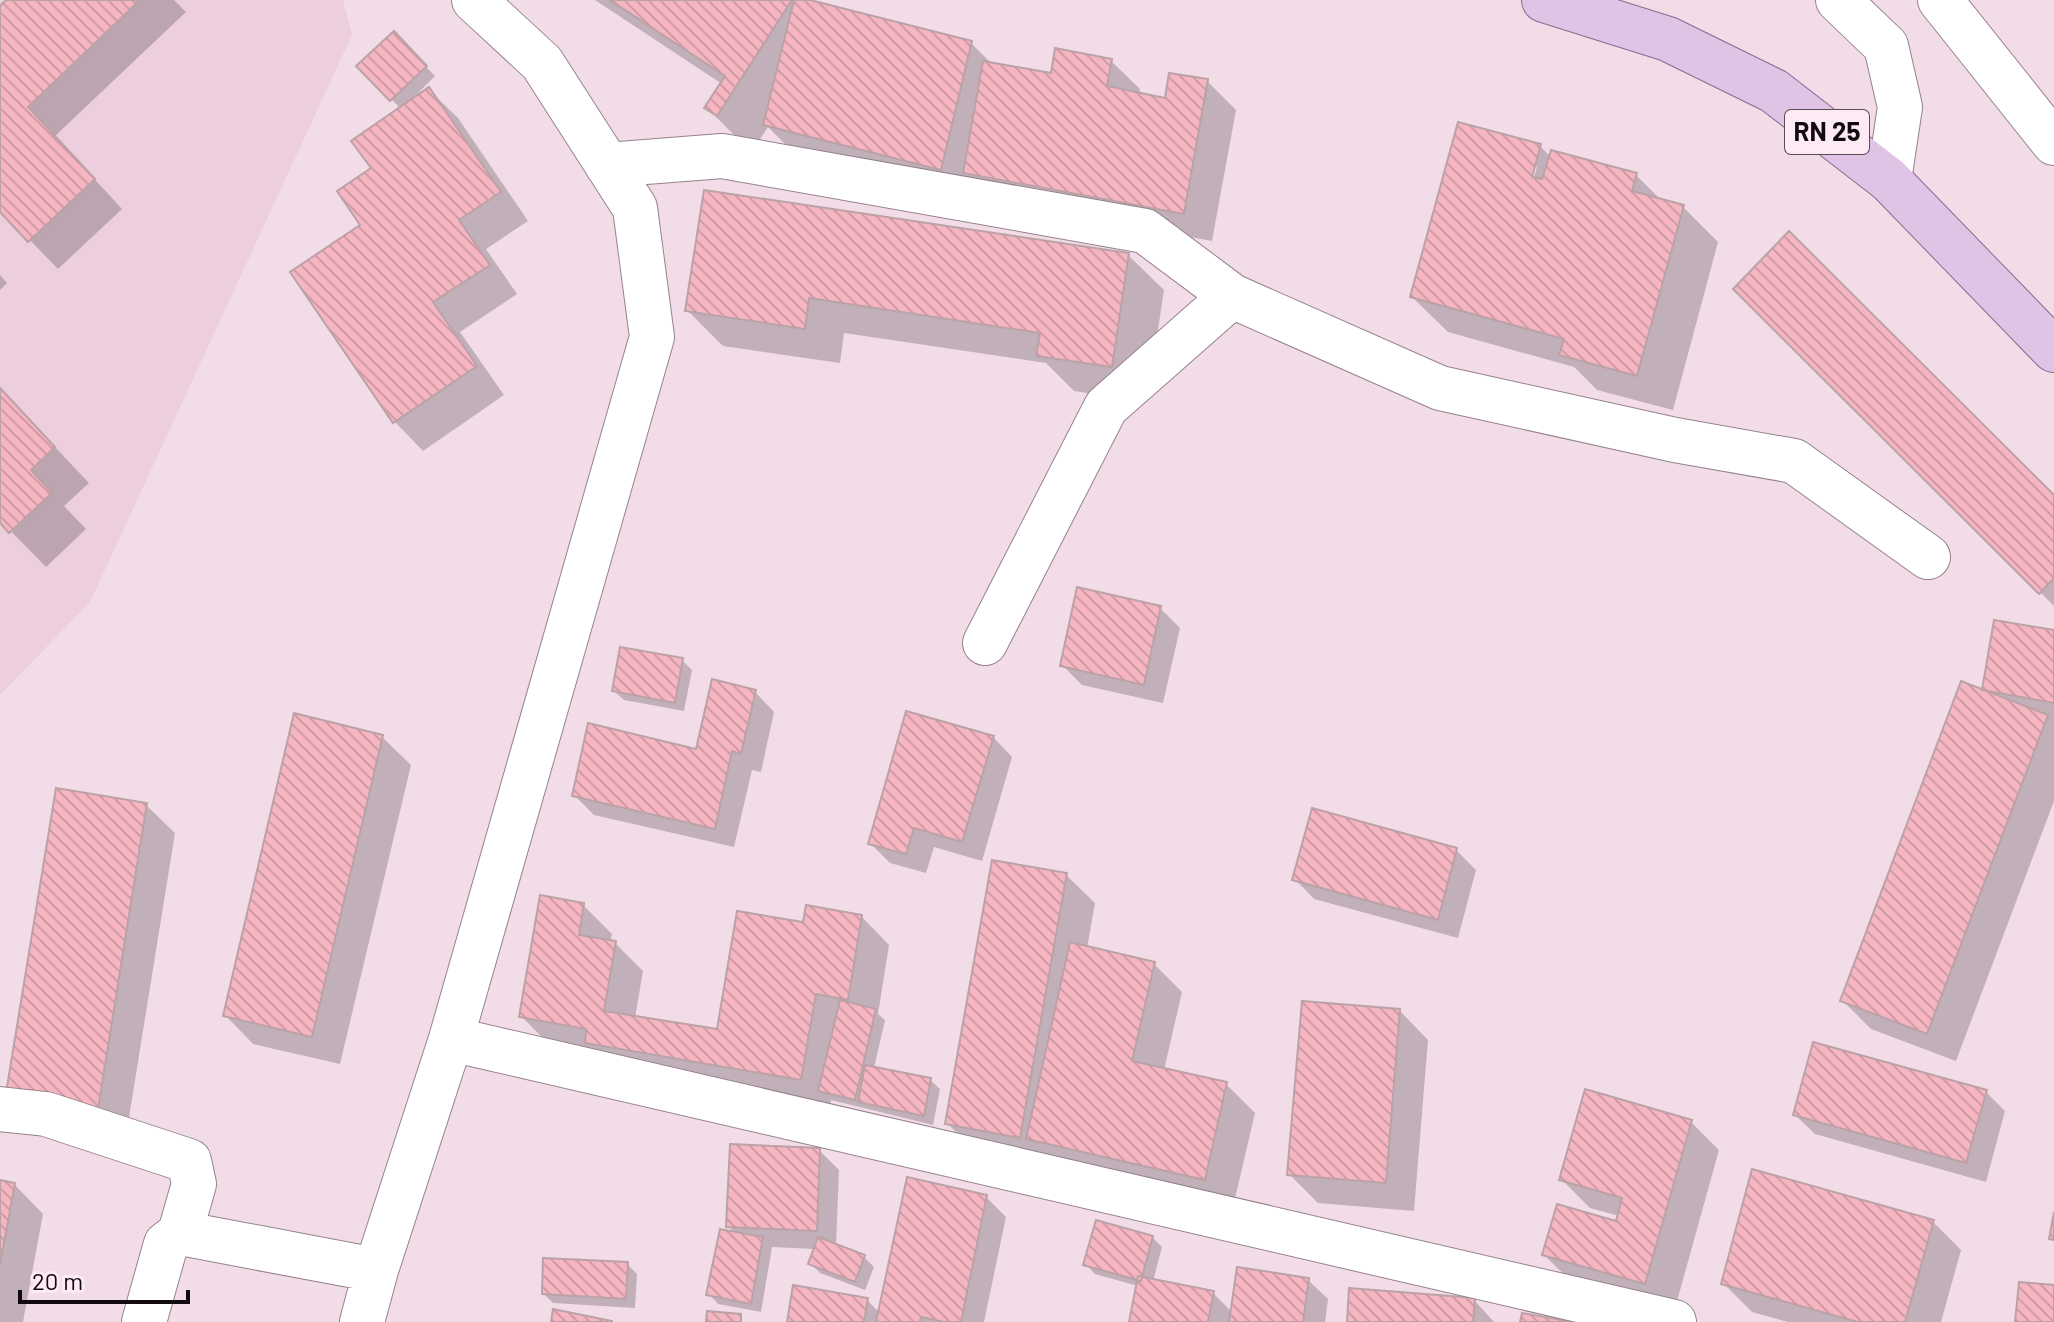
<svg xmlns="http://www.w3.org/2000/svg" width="2054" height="1322" font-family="Barlow,sans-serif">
<defs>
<pattern id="building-back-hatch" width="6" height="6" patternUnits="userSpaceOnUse" patternTransform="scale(2)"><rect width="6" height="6" fill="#f6b6c1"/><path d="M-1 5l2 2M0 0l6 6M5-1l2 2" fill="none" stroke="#d29ba5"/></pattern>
</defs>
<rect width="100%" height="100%" fill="#f2dce8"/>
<path fill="#eccede" d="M0,0H343L352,35L90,602L0,695Z"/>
<path fill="#0003" fill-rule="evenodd" d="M9,0H174L186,12L55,136L122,209L58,269L0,209V9Z
M595,0H814L819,4L971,43L993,65L1052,76L1111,61L1140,89L1139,95L1166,100L1207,81L1236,110L1212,241L994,201L794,153L768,127L753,150L742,143L707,108L722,84Z
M394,33L435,76L412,99L429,90L458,118L528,221L486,249L517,294L460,332L504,395L423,451L395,422L293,272L363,226L374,168L401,109L359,66Z
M1540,146L1551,157L1636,175L1662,201L1682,206L1718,242L1673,410L1597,390L1574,367L1448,332L1412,297ZM1533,167H1537L1531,187L1528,186Z
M1128,255L1164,290L1147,402L1074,391L1046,363L844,333L840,363L723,346L687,310Z
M0,275L7,283L0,290Z
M1764,317L2054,497V606Z
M0,389L89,483L64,506L86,529L46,567L0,520Z
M1160,608L1180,628L1163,703L1082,685L1062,665Z
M2054,632V801L1956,1061L1871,1029L1842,1000L1983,692Z
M682,660L692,670L684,711L624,700L614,691Z
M755,692L774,712L761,772L752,770L734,847L594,815L574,795L698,751Z
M382,737L411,765L340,1064L253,1044L225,1015Z
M993,737L1012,757L982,861L934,847L926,873L890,863L870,843Z
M146,805L175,833L126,1136L37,1121Z
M1456,850L1476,870L1458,938L1314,899L1295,879Z
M1066,875L1095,903L1087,948L1154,964L1182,992L1164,1070L1226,1084L1255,1113L1233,1207L976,1152L947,1123Z
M583,905L612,934L610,942L615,943L643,971L635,1018L719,1032L804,925L861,916L889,945L878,1014L885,1020L874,1068L930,1080L940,1089L933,1125L831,1100L830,1107L550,1045L522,1017Z
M1400,1011L1428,1040L1414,1211L1318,1203L1289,1174Z
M1986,1092L2005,1111L1986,1182L1815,1134L1795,1115Z
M1691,1122L1719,1150L1674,1312L1573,1283L1544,1255L1617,1224L1619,1216L1590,1208L1561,1179Z
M819,1150L839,1170L836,1246L864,1257L874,1267L865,1290L820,1273L810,1263L815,1249L772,1247L761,1312L718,1304L709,1294L736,1234L728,1226Z
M0,1182L15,1185L43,1214L23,1322H0Z
M986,1197L1006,1217L984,1322H789L867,1300L880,1313Z
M1933,1222L1961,1250L1941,1322H1788L1752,1312L1723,1283Z
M1152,1237L1162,1247L1153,1281L1213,1293L1232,1312L1308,1280L1328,1299L1325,1322H1131L1138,1286L1095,1274L1085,1264Z
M627,1264L637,1274L635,1308L553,1303L544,1294Z
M1474,1300L1494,1322H1349Z"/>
<path fill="url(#building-back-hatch)" stroke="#bba2a6" stroke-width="2" d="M6,0H140L28,107L95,179L28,242L0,212V6Z
M610,0H792L717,116L704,108L725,76Z
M794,0H810L972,41L941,170L763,125Z
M394,31L427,66L390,101L356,66Z
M1055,48L1112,59L1107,86L1165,98L1169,73L1208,79L1184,214L963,173L983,61L1051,73Z
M429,87L501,192L459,220L490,265L433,302L477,366L393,423L290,272L360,225L337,191L371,168L351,141Z
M1458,122L1541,144L1532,177L1542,179L1551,150L1637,173L1632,191L1684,205L1637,376L1559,355L1564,339L1410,297Z
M704,190L1129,253L1112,367L1036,356L1040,333L809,298L805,329L685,311Z
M1789,231L2054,495V578L2039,594L1733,289Z
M0,388L55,447L31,470L52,493L9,533L0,523Z
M1077,587L1161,606L1144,685L1060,666Z
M1994,620L2054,630V703L1982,690Z
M620,647L683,658L675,703L612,691Z
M712,679L756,690L741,754L732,751L715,829L572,796L588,723L696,749Z
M1961,681L2048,715L1927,1034L1840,1001Z
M906,711L994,736L962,842L914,828L906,854L868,844Z
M294,713L383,735L312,1037L223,1016Z
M56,788L147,803L98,1109L6,1093Z
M1312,808L1457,848L1438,920L1292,880Z
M992,860L1067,873L1020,1138L945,1124Z
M540,895L584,903L579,935L616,941L604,1011L717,1029L737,911L803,922L806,905L862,915L848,1000L816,994L801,1080L585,1043L586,1029L519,1017Z
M1070,942L1155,962L1132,1061L1227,1082L1205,1180L1026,1139Z
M840,1000L876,1009L855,1100L818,1091Z
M1302,1001L1400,1009L1386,1183L1287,1175Z
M1813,1042L1987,1090L1966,1163L1793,1115Z
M865,1065L931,1078L924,1116L858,1102Z
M1585,1089L1692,1120L1645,1284L1542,1255L1557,1204L1616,1221L1622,1198L1559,1180Z
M730,1144L820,1148L817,1231L726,1227Z
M1752,1169L1934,1220L1905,1322H1858L1721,1284Z
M907,1177L987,1195L961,1322H944L921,1317L920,1322H876Z
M0,1180L15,1183L0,1265Z
M2054,1212V1240L2049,1239Z
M1096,1220L1153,1236L1141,1281L1083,1265Z
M720,1229L763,1237L751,1304L706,1295Z
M818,1237L865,1255L855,1282L808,1264Z
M543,1258L628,1262L626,1299L542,1294Z
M1237,1267L1309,1278L1303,1322H1229Z
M1138,1276L1214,1291L1208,1322H1129Z
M2019,1282L2054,1285V1322H2015Z
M793,1285L868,1298L864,1322H787Z
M1349,1288L1475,1298L1473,1322H1347Z
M553,1309L612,1321V1322H551Z
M707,1311L741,1314V1322H706Z
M1522,1313L1573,1322H1520Z"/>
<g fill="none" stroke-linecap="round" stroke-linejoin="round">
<g stroke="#96828d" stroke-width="46">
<path id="minor" d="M1838,0L1886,46L1900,107L1889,180
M1940,0L2054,143
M607,165L722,156L1145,231L1232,296L1440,388L1675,440L1794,461L1928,557
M985,643L1106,407L1232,296
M451,1039L1674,1322
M0,1109L46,1114L189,1161L194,1184L180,1233
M144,1322L166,1244L180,1233L376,1270
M362,1322L376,1270L451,1039L652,337L635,208L542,63L474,0"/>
</g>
<g stroke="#8b6a90" stroke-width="46">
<path id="major" d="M1544,0L1668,39L1774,91L1889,180L2054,350"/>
</g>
<use href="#minor" stroke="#fff" stroke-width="44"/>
<use href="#major" stroke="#e0c4e6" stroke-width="44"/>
</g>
<g text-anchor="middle" stroke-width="8" stroke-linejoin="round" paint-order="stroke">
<rect fill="#fdeaf4" stroke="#584d53" stroke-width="2" x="1785" y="110" width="84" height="44" rx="6"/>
<g font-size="26" font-weight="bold" fill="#110a0e">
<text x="1827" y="141">RN 25</text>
</g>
</g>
<path d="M20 1290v12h168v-12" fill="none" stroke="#110a0e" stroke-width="4"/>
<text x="32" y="1290" font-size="24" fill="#110a0e" stroke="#fdeaf4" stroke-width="6" paint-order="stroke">20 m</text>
</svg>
